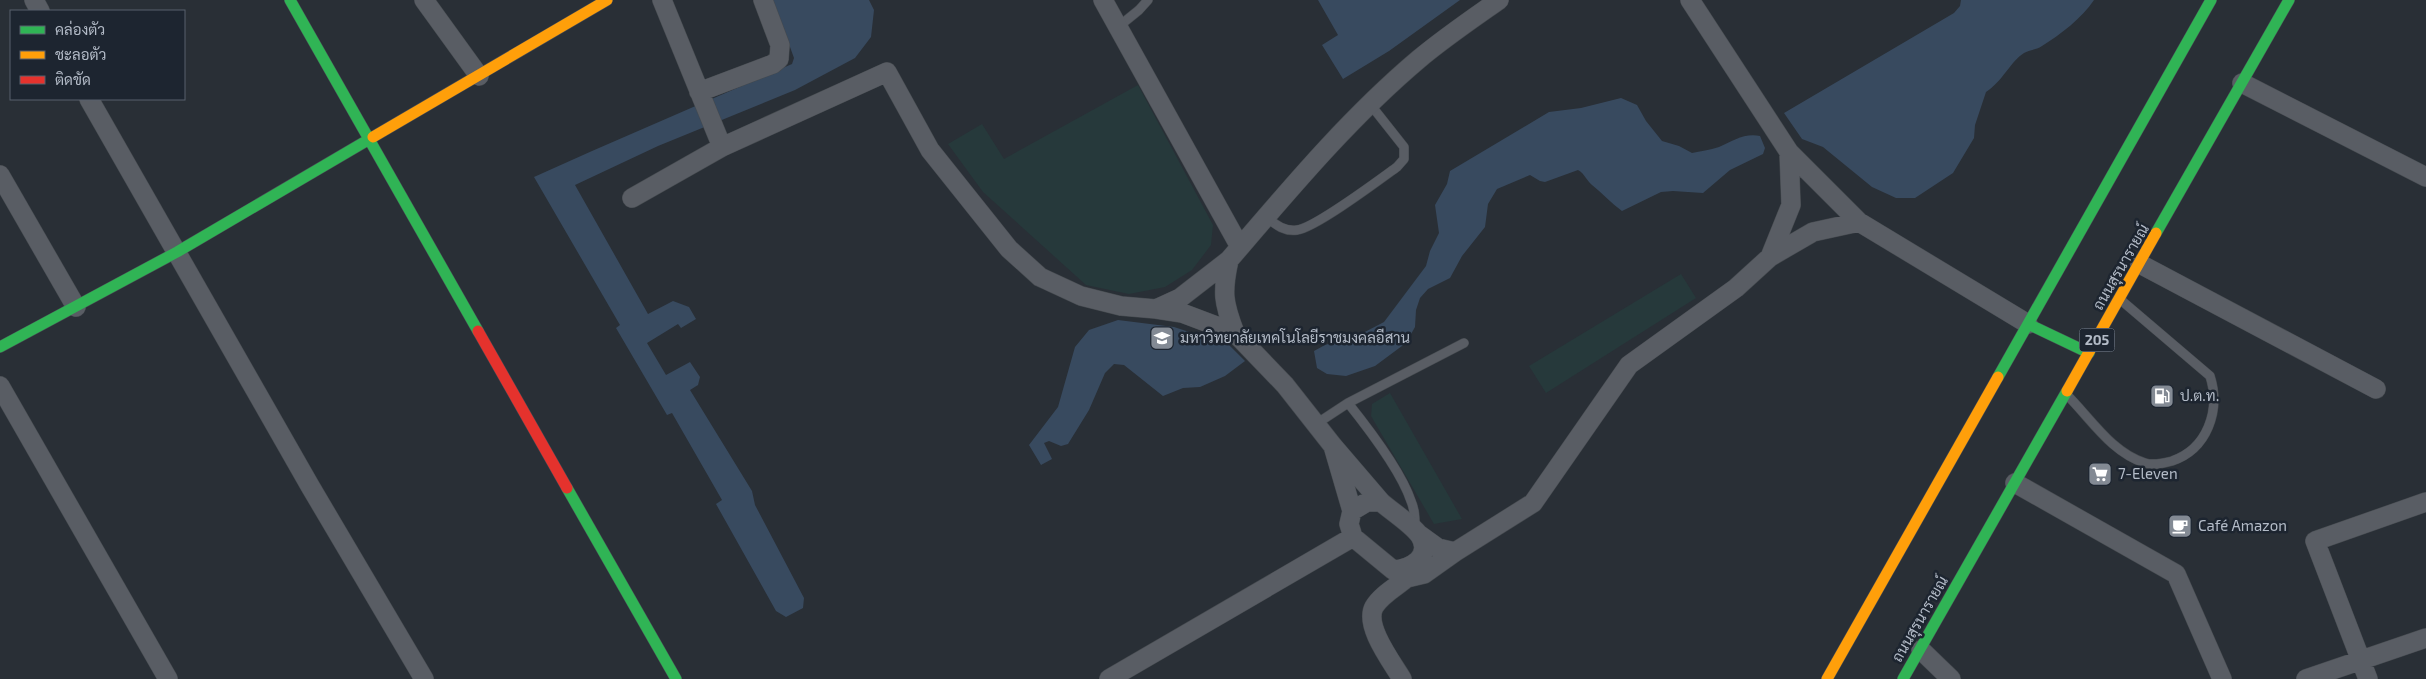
<svg xmlns="http://www.w3.org/2000/svg" width="2426" height="679" font-family="'Exo 2',Sarabun,sans-serif">
<rect width="100%" height="100%" fill="#292f36"/>
<path fill="#26393b" d="M1138,85L1213,225L1211,245L1192,270L1165,287L1129,294L1086,285L983,192L948,144L982,124L1004,159Z
M1681,274L1696,298L1546,393L1529,366Z
M1390,393L1462,519L1434,524L1371,416L1372,404Z"/>
<path fill="#384a5f" d="M773,0H869L874,10L871,37L855,58L795,90L658,146L575,185L648,314L673,301L689,307L696,319L681,328L678,324L647,343L666,375L690,362L700,377L698,385L690,390L752,491L755,505L804,598L803,608L786,617L776,611L716,504L722,500L672,413L667,415L616,328L620,325L534,177C620,138 706,102 792,64L794,58Z
M1318,0H1460L1389,51L1343,79L1322,45L1338,35Z
M1961,0H2094C2082,18 2060,35 2042,46C2036,50 2029,50 2024,53C2011,61 2002,82 1986,92L1975,125L1974,138L1953,173L1915,198H1896L1872,187L1823,147L1802,139L1784,113L1954,13L1960,6Z
M1621,98L1637,105L1646,121L1662,141L1679,146L1692,153C1700,151 1710,150 1719,147C1733,141 1744,133 1760,136L1765,148L1763,154L1730,170L1703,193L1673,191L1661,192L1622,211C1611,203 1602,193 1592,185C1586,180 1585,174 1578,170L1545,182L1540,181L1530,175L1497,189L1488,204L1485,227L1462,256L1450,278L1428,289L1420,298L1416,310L1415,327L1406,343L1375,366L1346,376L1327,374L1317,368L1314,351L1325,345L1361,334L1384,322L1426,266L1430,251L1439,233L1435,205L1447,184L1450,171L1549,112L1581,108Z
M1118,320L1174,327L1229,345L1245,361L1225,376L1200,387L1183,388L1163,396L1124,365L1114,364L1105,373L1089,410L1068,444L1061,446L1049,441L1044,443L1052,459L1041,465L1029,445L1058,407L1075,347L1089,330Z"/>
<g fill="none" stroke-linecap="round" stroke-linejoin="round">
<g stroke="#454a4f" stroke-width="10">
<path id="lane" d="M1118,27L1139,10L1148,0
M1266,217C1275,224 1284,232 1297,230C1315,228 1379,180 1397,167L1404,159V147L1370,104
M2067,395C2091,419 2112,453 2145,463C2154,466 2164,463 2172,461C2207,449 2221,411 2210,376L2122,301
M1348,403L1464,343
M1316,424L1348,403C1368,428 1401,471 1411,501C1415,510 1415,519 1415,528"/>
</g>
<g stroke="#454a4f" stroke-width="20">
<path id="street" d="M34,0L40,11
M424,0L479,76
M662,0L722,147
M1103,0L1240,247
M1690,0L1789,152L1859,222L2028,324
M2242,83L2426,177
M699,92L773,64L779,59L780,45L763,0
M89,99L310,486L424,679
M0,175L76,307
M632,198L722,147L887,72L930,150L1009,249L1040,277L1081,296L1121,306L1156,309
M1770,257L1791,205L1789,152
M1229,260C1289,190 1349,118 1419,59C1444,38 1472,19 1499,0
M2140,264L2376,389
M1235,333C1223,302 1222,292 1229,260L1180,298L1156,309L1182,313L1235,333L1285,385L1333,446
M0,386L168,679
M2015,483L2176,574L2222,679
M1367,502H1381C1391,511 1413,525 1420,536C1433,557 1410,569 1393,570L1353,537L1349,524L1352,511Z
M1352,511L1333,446L1381,502
M1455,552L1533,503L1629,365L1736,288L1770,257L1813,232L1859,222
M1400,574L1407,578L1424,574L1455,552L1438,548L1420,535
M1921,650L1951,679
M1109,679L1353,537
M1402,679C1392,662 1364,626 1374,607C1381,595 1396,587 1407,578
M2306,679L2426,638
M2368,679L2315,541L2426,502"/>
</g>
<g stroke="#474b53" stroke-width="12">
<path id="fast" d="M290,0L478,331
M2156,233L2289,0
M2028,324L2089,353
M0,347L177,252L373,137
M1998,377L2211,0
M567,488L676,679
M1903,679L2067,391"/>
</g>
<g stroke="#474b53" stroke-width="12">
<path id="slow" d="M373,137L607,0
M2067,391L2156,233
M1827,679L1998,377"/>
</g>
<g stroke="#474b53" stroke-width="12">
<path id="jam" d="M478,331L567,488"/>
</g>
<use href="#lane" stroke="#595d64" stroke-width="9"/>
<use href="#street" stroke="#595d64" stroke-width="19"/>
<use href="#fast" stroke="#30b455" stroke-width="11"/>
<use href="#slow" stroke="#ff9f0a" stroke-width="11"/>
<use href="#jam" stroke="#e5322d" stroke-width="11"/>
</g>
<defs>
<g id="university-square" transform="scale(1.25)"><rect x="-9" y="-9" width="18" height="18" rx="4" fill="#838a94" stroke="#1d2530"/><path d="M0-5L7-2L0 1L-7-2ZM-4 1L0 2.5L4 1V4Q0 6-4 4Z" fill="#fff"/></g>
<g id="fuel-square" transform="scale(1.25)"><rect x="-9" y="-9" width="18" height="18" rx="4" fill="#838a94" stroke="#1d2530"/><path d="M-5.5-6h7V0h2V4h1.3V-2.5L3-4.5l.8-.8L6-3V5H2.5V1h-1V6h-7ZM-4.2-4.7v3.2H.2V-4.7Z" fill="#fff"/></g>
<g id="supermarket-square" transform="scale(1.25)"><rect x="-9" y="-9" width="18" height="18" rx="4" fill="#838a94" stroke="#1d2530"/><path d="M-6-5.5h2.5l.6 2H6L4.5 2H-2.5L-4.4-4H-6ZM-1.5 3.2a1.3 1.3 0 1 0 .1 0ZM3 3.2a1.3 1.3 0 1 0 .1 0Z" fill="#fff"/></g>
<g id="cafe-square" transform="scale(1.25)"><rect x="-9" y="-9" width="18" height="18" rx="4" fill="#838a94" stroke="#1d2530"/><path d="M-5.5-4.5H6V0H3Q3 3.5 0 3.5H-2.5Q-5.5 3.5-5.5 0ZM3-3.2v2h1.7v-2ZM-6 4.5H4V6H-6Z" fill="#fff"/></g>
</defs>
<g fill-rule="evenodd">
<use href="#university-square" x="1162" y="338"/>
<use href="#fuel-square" x="2162" y="396"/>
<use href="#supermarket-square" x="2100" y="474"/>
<use href="#cafe-square" x="2180" y="526"/>
</g>
<g text-anchor="middle" stroke-width="5" stroke-linejoin="round" paint-order="stroke">
<rect fill="#1d2530" stroke="#868e9a" stroke-width="1" x="2079.5" y="328.5" width="35" height="23" rx="4"/>
<g font-size="14" font-weight="bold" fill="#b3bbc7">
<text x="2097" y="345">205</text>
</g>
<g font-size="15" fill="#b3bbc7" stroke="#1d2530">
<text transform="translate(2121 267) rotate(-60)" y="5">ถนนสุรนารายณ์</text>
<text transform="translate(1920 619) rotate(-60)" y="5">ถนนสุรนารายณ์</text>
</g>
<g font-size="15" fill="#b3bbc7" stroke="#1d2530" text-anchor="start">
<text x="1180" y="343">มหาวิทยาลัยเทคโนโลยีราชมงคลอีสาน</text>
<text x="2180" y="401">ป.ต.ท.</text>
<text x="2118" y="479">7-Eleven</text>
<text x="2198" y="531">Café Amazon</text>
</g>
</g>
<rect x="10" y="10" width="175" height="90" fill="#1d2530" stroke="#59616c"/>
<rect x="20" y="26" width="25" height="8" fill="#30b455" stroke="#59616c"/>
<text x="55" y="35" font-size="15" fill="#b3bbc7">คล่องตัว</text>
<rect x="20" y="51" width="25" height="8" fill="#ff9f0a" stroke="#59616c"/>
<text x="55" y="60" font-size="15" fill="#b3bbc7">ชะลอตัว</text>
<rect x="20" y="76" width="25" height="8" fill="#e5322d" stroke="#59616c"/>
<text x="55" y="85" font-size="15" fill="#b3bbc7">ติดขัด</text>
</svg>
